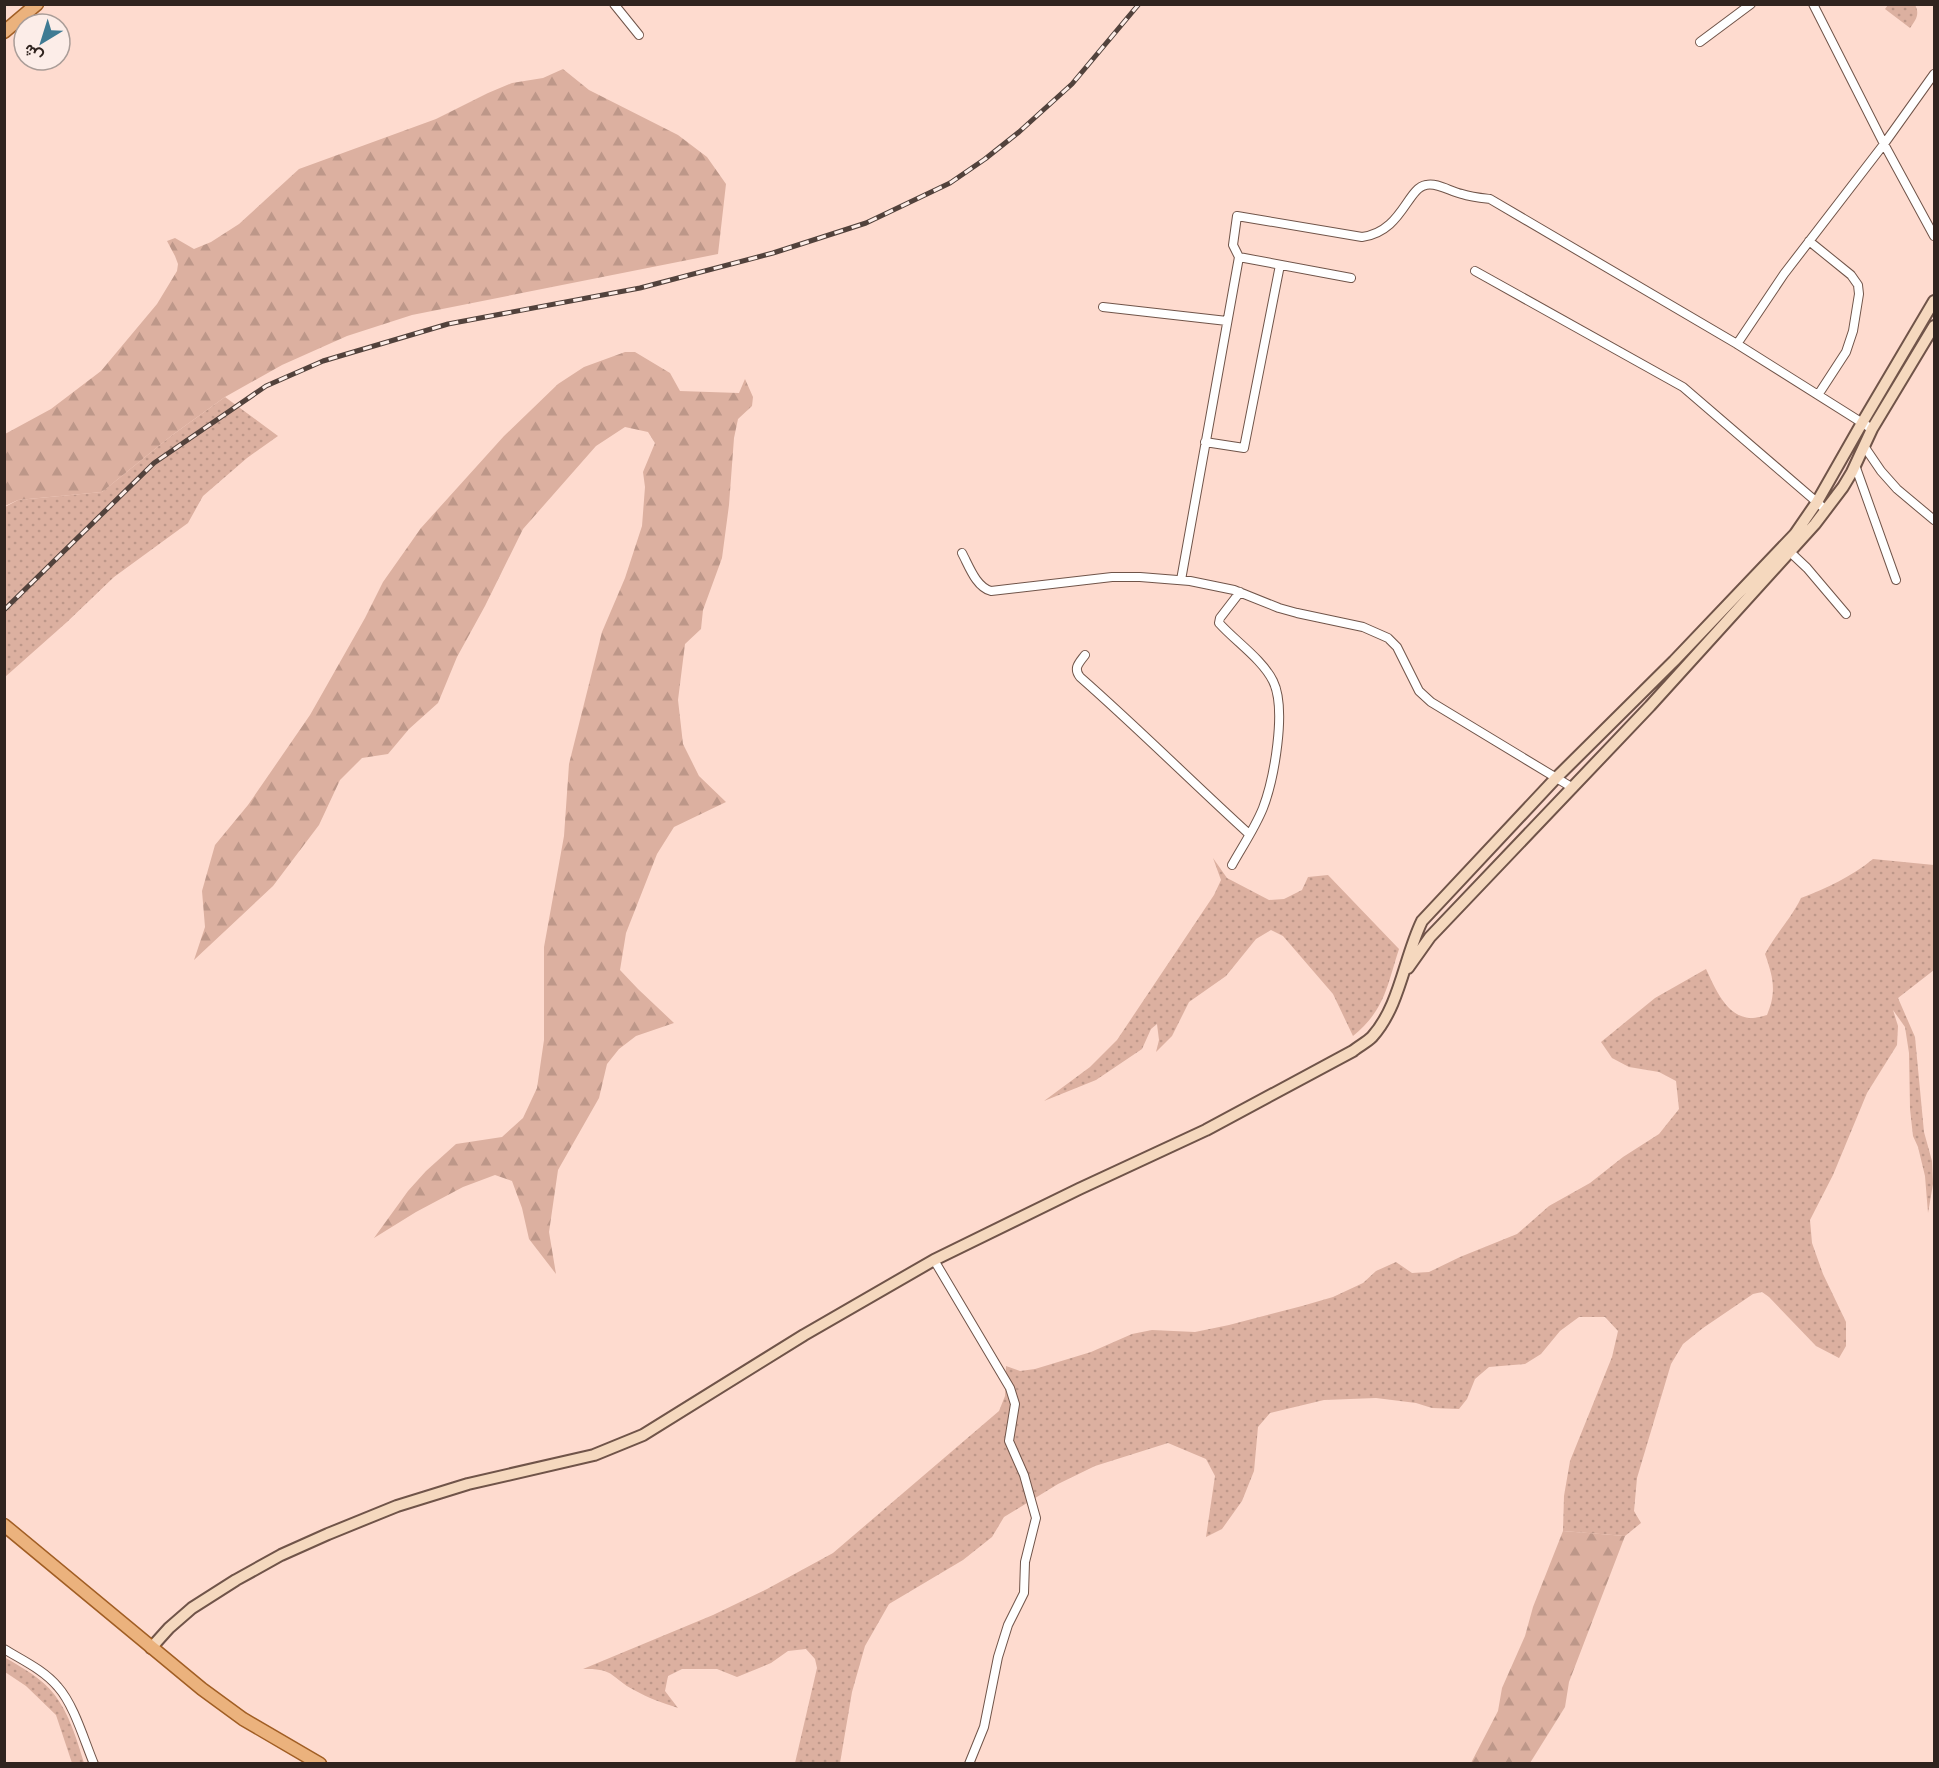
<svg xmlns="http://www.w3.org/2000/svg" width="1939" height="1768" font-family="Helvetica,Vazirmatn,sans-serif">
<defs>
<pattern id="grass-dots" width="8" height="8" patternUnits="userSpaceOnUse" patternTransform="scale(1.5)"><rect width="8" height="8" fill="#dcb0a0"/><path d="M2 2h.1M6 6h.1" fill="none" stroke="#bd9789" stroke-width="1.8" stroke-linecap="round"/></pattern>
<pattern id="forest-firs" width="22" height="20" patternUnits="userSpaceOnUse" patternTransform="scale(1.5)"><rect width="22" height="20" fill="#dcb0a0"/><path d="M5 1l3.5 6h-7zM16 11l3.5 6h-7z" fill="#bd9789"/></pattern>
</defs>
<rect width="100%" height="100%" fill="#fedbcf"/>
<path fill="url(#grass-dots)" d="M1888,5H1915C1920,14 1916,20 1910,28L1885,9Z
M225,397L278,436L247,458L203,496L188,523L114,577L67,622L5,677V507L18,500L102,492L171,436Z
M1213,858L1227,878L1269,900L1284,899L1302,890L1308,877L1328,875L1399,949C1387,986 1385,1010 1353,1036L1333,994L1283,936L1271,930L1256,939L1226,976L1189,1002L1172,1036L1156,1052L1159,1040L1157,1024L1151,1029L1142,1049L1096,1080L1044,1101L1090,1067L1117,1040L1214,895L1221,880Z
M1873,859L1934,865V970L1898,998L1915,1037L1924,1132L1932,1161L1933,1184L1928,1213L1925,1176L1918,1147L1913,1136L1910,1109L1909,1053L1905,1027L1893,1010L1898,1026L1897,1045L1867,1093L1833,1175L1810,1220L1812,1243L1823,1274L1846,1322V1346L1839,1358L1816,1346L1769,1297L1762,1292L1753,1294L1703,1328L1683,1344L1671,1364L1637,1478L1634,1511L1641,1523L1625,1536L1563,1531L1564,1496L1570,1461L1612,1357L1618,1331L1605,1317H1579L1560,1331L1541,1354L1525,1364L1489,1367L1475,1379L1467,1399L1459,1409L1432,1408L1416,1403L1376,1398L1324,1400L1270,1413L1258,1427L1254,1471L1242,1501L1222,1529L1206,1537L1215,1476L1206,1459L1168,1443L1095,1466L1058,1484L1004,1517L992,1537L963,1560L889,1604L865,1646L852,1692L840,1763H795L817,1668L815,1659L806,1649L788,1651L771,1663L737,1677L717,1669H682L668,1676L665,1691L678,1708C663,1703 648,1698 634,1690C610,1677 615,1668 583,1669L713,1615L767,1589L833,1553L999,1411L1005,1396L1006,1366L1020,1371L1035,1369L1091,1352L1132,1334L1152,1330L1195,1332L1229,1325L1302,1306L1333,1297L1363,1283L1376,1271L1396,1262L1412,1273L1429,1272L1460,1257L1517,1234L1549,1206L1590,1183L1623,1157L1659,1134L1679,1109L1676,1081L1659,1072L1629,1067L1612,1058L1601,1042L1655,998L1706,969C1715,988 1727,1019 1753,1018C1757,1018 1762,1016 1767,1015C1777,991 1773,977 1765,954C1776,933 1791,919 1801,898C1827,888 1851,877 1873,859Z
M4,1657C21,1667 42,1678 54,1694C69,1713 77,1740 84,1763H72L56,1715L26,1686L5,1672Z"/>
<path fill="url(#forest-firs)" d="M563,69L589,90L678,135L707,157L726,184L718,254L412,315L347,336L282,365L225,397L171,436L102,492L18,500L5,506V434L51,409L101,371L157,304L177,271L178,264L175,256L167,241L175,238L194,249L211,242L239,224L299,169L436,119L488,93L512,83L543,78Z
M625,352H635L670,373L680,391L739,393L745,379L753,397L752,406L738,419L734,438L729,505L722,558L703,610L701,629L685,644L678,700L683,744L699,776L726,802L674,827L657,854L626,933L620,970L638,989L674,1023L636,1036L619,1049L607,1064L599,1098L558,1170L549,1232L556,1274L529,1239L522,1208L512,1181L495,1175L463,1187L416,1212L374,1238L408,1191L426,1171L456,1144L502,1137L523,1118L537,1088L544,1040V947L564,836L569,764L602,632L625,578L642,526L645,487L643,472L655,443L648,432L625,427L596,446L523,529L485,606L457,657L438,703L409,729L388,754L362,758L340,780L319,825L273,886L194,960L205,927L202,891L215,845L248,805L310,715L365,618L383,582L421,528L504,436L558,384L584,367Z
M1563,1531L1625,1536L1569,1682L1565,1707L1530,1763H1471L1498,1711L1502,1688L1525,1636L1533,1607Z"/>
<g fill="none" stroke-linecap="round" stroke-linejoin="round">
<g stroke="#705449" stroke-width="10">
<path id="street" d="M614,4L639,35
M1813,4L1884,144L1934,236
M1700,42L1751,4
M1809,241L1851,275L1858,285L1859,294L1853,331L1846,352L1818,395
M1239,257L1351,278
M1475,271L1683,387L1826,510
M1103,307L1227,321
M1737,344L1784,274L1884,144L1934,74
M1205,442L1244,448L1280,265
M1864,446L1881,471L1897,489L1934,520
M1855,465L1896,580
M1790,552L1807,568L1846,614
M962,553C969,566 976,587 991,591L1112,577H1140L1190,581L1234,590L1279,608L1297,613L1363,627L1388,638L1397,647L1419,691L1431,702L1573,788
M1181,580L1239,257L1233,245L1237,216L1362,237C1402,232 1407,188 1426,185C1437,182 1451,192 1462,194C1471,197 1481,198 1490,199L1737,344L1872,429
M1085,655C1079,663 1073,668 1080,677C1138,728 1192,782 1249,834
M1232,865C1242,847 1255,828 1263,808C1274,779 1287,709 1273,681C1262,659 1235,641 1219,623L1220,618L1240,592
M934,1260L1010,1388L1015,1404L1009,1441L1024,1475L1036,1518L1025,1562L1024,1593L1008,1625L998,1657L984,1727L969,1764
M4,1649C22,1660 44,1670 58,1687C74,1705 84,1740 94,1764"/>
</g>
<g stroke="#705449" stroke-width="14">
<path id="secondary" d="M1408,968L1430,937L1650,706L1815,524L1843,487L1852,472L1872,429L1934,326
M151,1648L169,1628L192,1608L236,1580L281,1555L328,1534L397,1506L468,1484L594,1455L643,1435L804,1335L934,1260L1079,1189L1206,1130L1353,1051C1359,1046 1367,1042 1372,1037C1400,1006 1404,958 1422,921L1556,778L1674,661L1795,534L1817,502L1862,423L1934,301"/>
</g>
<g stroke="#a15e24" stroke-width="15">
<path id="primary" d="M4,32L37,4
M4,1525L202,1689L243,1719L320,1764"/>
</g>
<use href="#street" stroke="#fff" stroke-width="8"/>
<use href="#secondary" stroke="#f5d8be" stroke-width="10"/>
<use href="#primary" stroke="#ebb27d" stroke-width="12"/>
<g stroke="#52423c" stroke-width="5">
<path id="rail" d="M4,610L154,463L266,386L323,361L448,324L640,288L773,253L866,223L950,183L985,159L1019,132L1072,84L1139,4"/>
</g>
<use href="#rail" stroke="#fcede8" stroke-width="3" stroke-dasharray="9" stroke-linecap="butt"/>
</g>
<rect width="1939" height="1768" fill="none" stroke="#30241f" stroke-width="12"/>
<g transform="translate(42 42) rotate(218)"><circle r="28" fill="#fcede8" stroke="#aa9d98" stroke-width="1.5"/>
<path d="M0-4.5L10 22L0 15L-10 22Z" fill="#3f7b93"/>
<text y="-9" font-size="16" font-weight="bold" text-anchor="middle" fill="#30241f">ش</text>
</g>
</svg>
